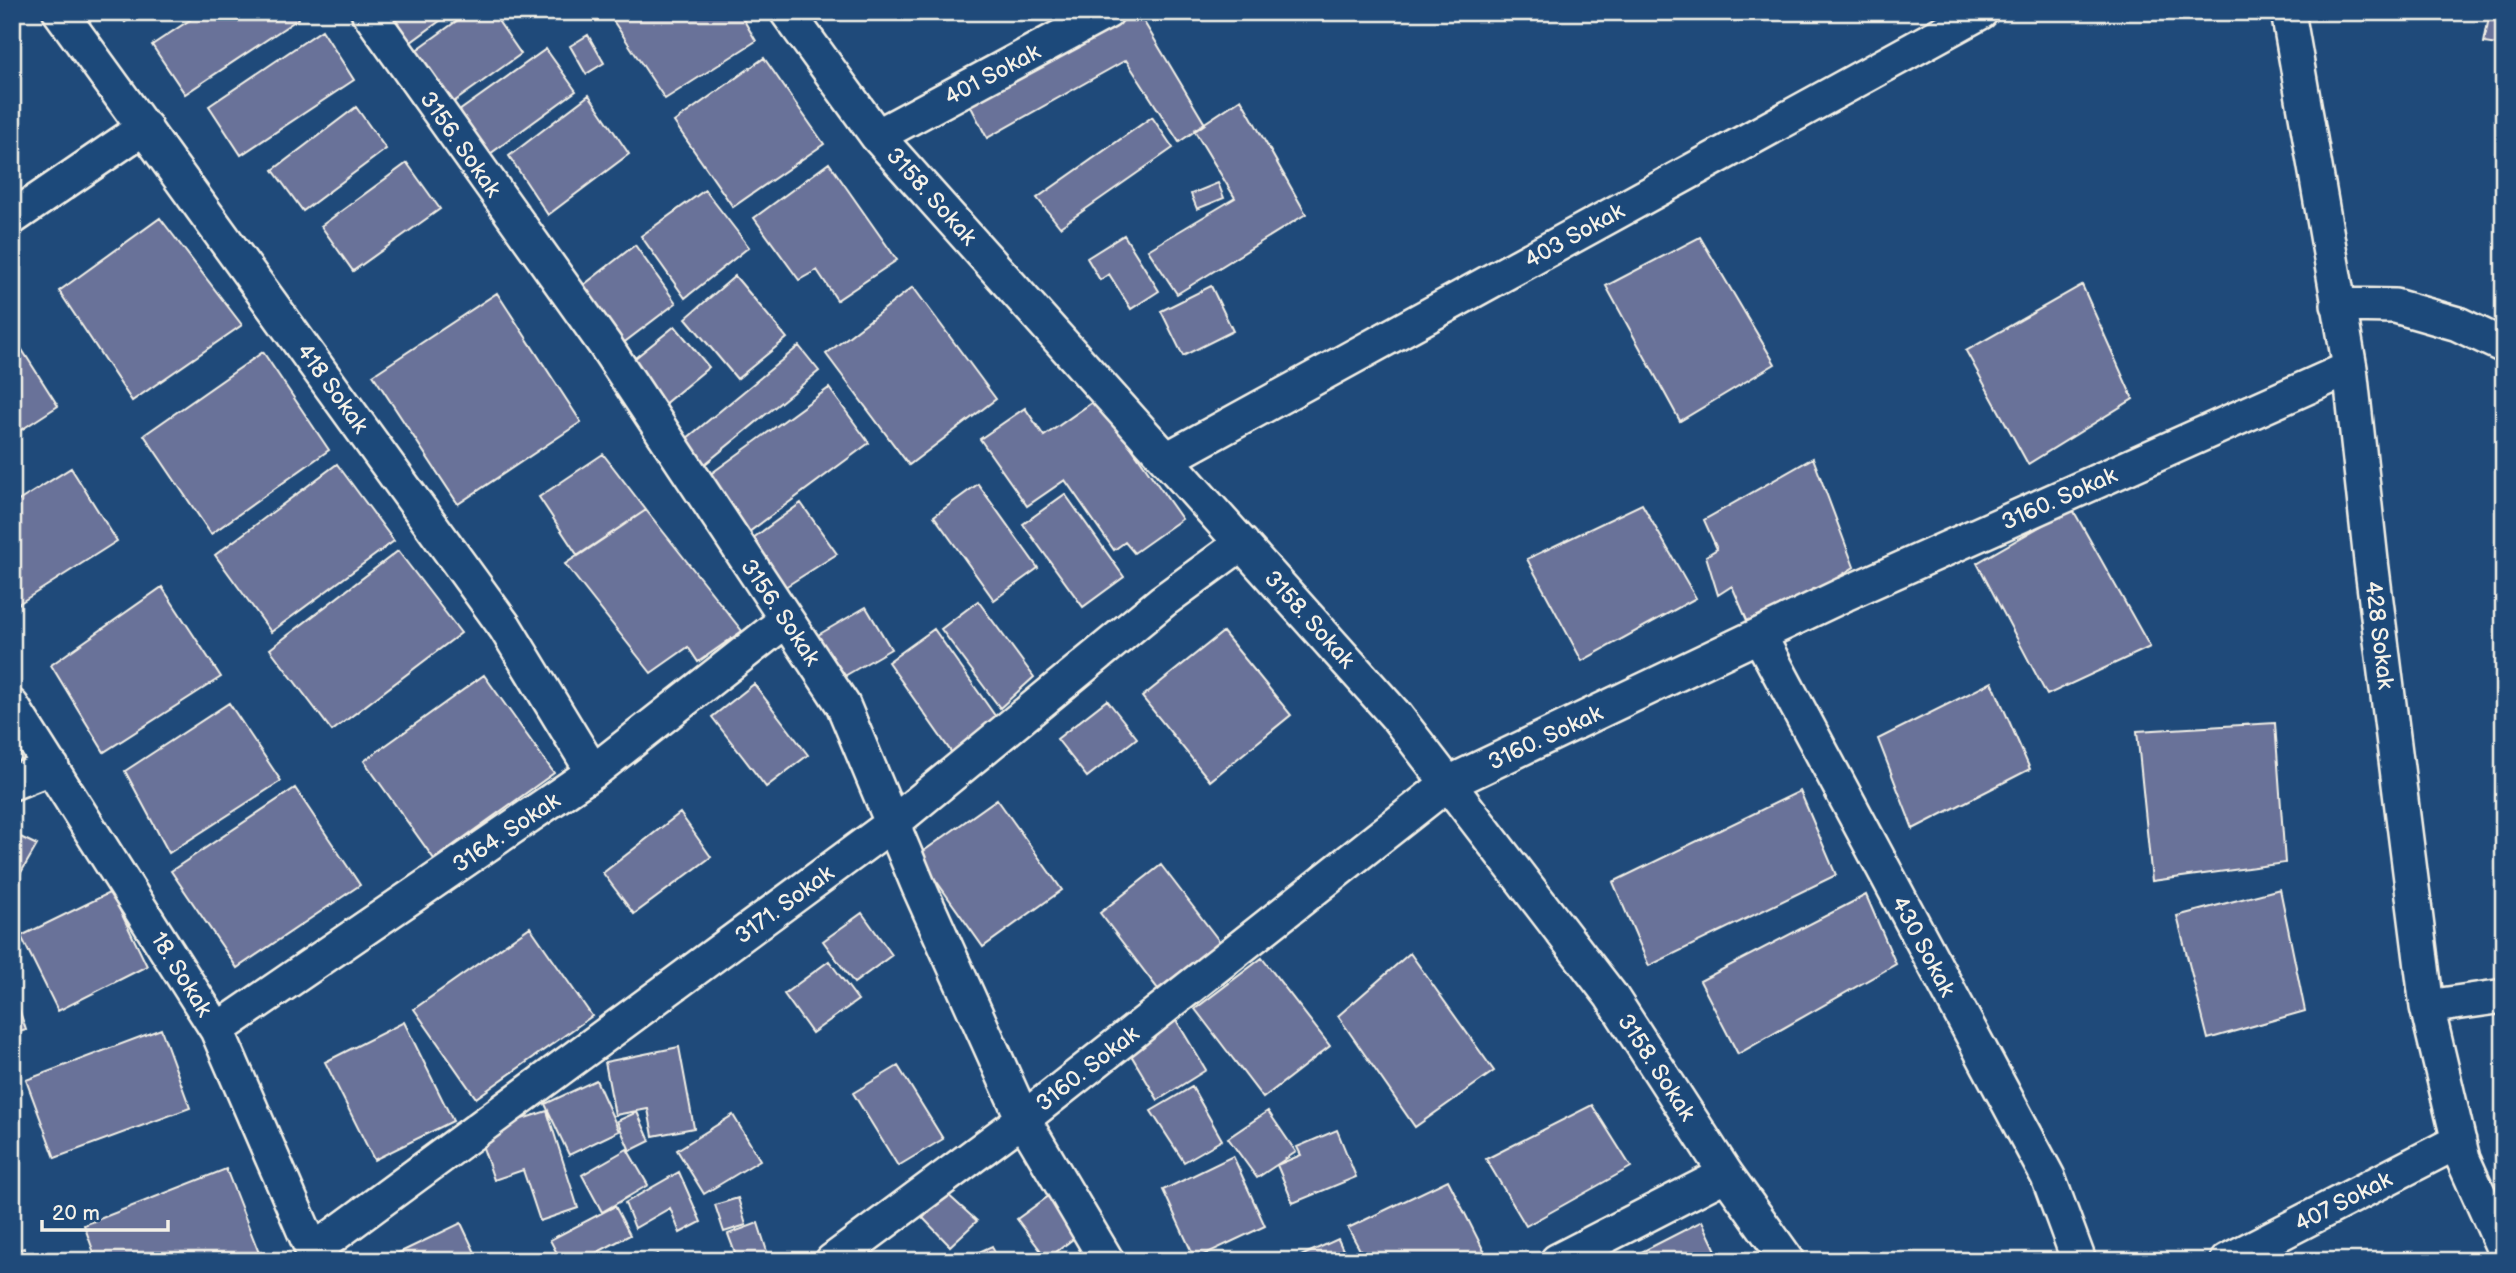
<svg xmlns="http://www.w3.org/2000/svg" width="2516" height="1273" font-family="'Balsamiq Sans',sans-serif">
<rect width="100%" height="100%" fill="#1f4a7a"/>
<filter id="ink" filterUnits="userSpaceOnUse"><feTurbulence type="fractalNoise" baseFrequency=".0143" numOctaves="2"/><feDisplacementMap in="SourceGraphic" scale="14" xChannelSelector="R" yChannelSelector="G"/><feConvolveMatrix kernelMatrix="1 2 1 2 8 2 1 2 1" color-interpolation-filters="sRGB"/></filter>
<g filter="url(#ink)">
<path fill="#697299" stroke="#f4f1e8" stroke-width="2" d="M118,12H138L125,22Z
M202,12H294L298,19L185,94L152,45Z
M384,12H452L407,45Z
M469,12H492L521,54L448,106L411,54Z
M739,12L756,41L665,99L608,13Z
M1133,12H1138L1205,124L1179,142L1126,60L987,138L970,105Z
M2490,12H2504V46L2484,43Z
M322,30L354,80L241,155L209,106Z
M588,35L604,63L586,74L570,46Z
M546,49L576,91L483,159L452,116Z
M764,58L824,144L733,207L674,122Z
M589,95L629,154L548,215L509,156Z
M1241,99L1306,214L1177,294L1148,250L1235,198L1194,130Z
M356,107L386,149L303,211L273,170Z
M1152,117L1173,148L1060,227L1037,198Z
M407,163L440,209L353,271L321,226Z
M829,163L897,260L837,300L817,270L799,280L754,218Z
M1218,183L1224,198L1197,209L1191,194Z
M705,190L749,247L685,298L641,236Z
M160,218L242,325L132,401L59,291Z
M1124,235L1159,291L1131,309L1109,274L1100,280L1087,258Z
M1700,237L1775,364L1680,421L1606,286Z
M635,245L676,303L622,344L581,287Z
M735,276L787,338L737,379L686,318Z
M2082,285L2133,399L2028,464L1966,351Z
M1211,286L1233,331L1183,356L1161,311Z
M913,287L996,399L909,465L826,354Z
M497,293L581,422L458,504L373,375Z
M675,326L709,367L663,405L629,363Z
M12,334L58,406L12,436Z
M799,346L819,371L705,464L686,439Z
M263,352L329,450L211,534L144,435Z
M829,388L869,443L745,535L705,478Z
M1097,399L1182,519L1134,553L1125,542L1114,550L1065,480L1027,506L980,439L1025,408L1044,436Z
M603,454L646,510L578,556L539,497Z
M1813,458L1854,567L1752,632L1732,586L1718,595L1706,556L1717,549L1704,520Z
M337,464L394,541L271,632L215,555Z
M71,468L117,541L12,608V505Z
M978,484L1038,568L994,600L934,516Z
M1065,494L1124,577L1083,607L1023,524Z
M801,503L837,554L782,589L749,541Z
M1642,504L1696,598L1582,661L1527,559Z
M2072,508L2150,647L2047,695L1977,563Z
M646,510L742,631L698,662L688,647L651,673L565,564Z
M398,551L461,633L332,731L270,649Z
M162,587L221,677L104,752L51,665Z
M978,601L1034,677L1000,708L941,629Z
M866,607L891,649L843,677L818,635Z
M934,629L998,720L952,753L888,662Z
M1223,632L1291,715L1210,781L1142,697Z
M484,675L554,773L434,859L364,761Z
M1992,682L2030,769L1913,829L1878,739Z
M754,684L808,755L766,787L712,717Z
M1107,700L1137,738L1087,777L1057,739Z
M229,703L281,781L169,853L125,771Z
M2275,723L2285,863L2152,881L2137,731Z
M295,788L360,885L237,968L171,871Z
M1800,791L1836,875L1649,966L1613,882Z
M997,799L1062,890L983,947L918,855Z
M680,813L711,857L634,914L603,873Z
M12,833L37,845L12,888Z
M1161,865L1220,942L1158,989L1100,913Z
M2280,889L2305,1011L2208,1039L2177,916Z
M111,892L147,966L58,1011L21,936Z
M1866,895L1896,964L1738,1054L1700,981Z
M862,913L892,955L854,983L823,941Z
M530,927L592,1016L476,1098L414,1009Z
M1410,953L1494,1071L1415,1127L1338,1016Z
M1262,958L1330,1046L1263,1098L1195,1009Z
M829,961L858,1000L812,1033L784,994Z
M12,988L26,1030L12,1034Z
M1176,1020L1206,1070L1158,1100L1128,1050Z
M404,1022L453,1121L374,1160L325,1062Z
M161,1029L190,1108L55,1158L26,1080Z
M679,1047L694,1128L653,1136L648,1109L615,1115L605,1062Z
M898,1066L943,1139L898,1166L853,1093Z
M596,1080L619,1131L569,1155L545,1104Z
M1192,1087L1222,1140L1184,1162L1151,1111Z
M1592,1105L1631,1167L1526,1226L1486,1159Z
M547,1111L578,1208L540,1221L523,1170L494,1180L478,1133Z
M1268,1111L1296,1152L1257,1178L1228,1138Z
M637,1112L650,1141L630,1151L617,1121Z
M733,1115L760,1160L704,1194L677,1150Z
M1337,1130L1356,1177L1293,1203L1277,1165L1301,1155L1297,1147Z
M627,1149L648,1185L602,1212L582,1175Z
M1233,1156L1265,1226L1195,1259L1163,1190Z
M226,1169L259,1253L240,1261H97L84,1225Z
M679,1172L701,1222L680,1233L670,1208L635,1228L625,1203Z
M1448,1180L1489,1261H1366L1348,1228Z
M946,1193L977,1221L950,1246L923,1218Z
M1053,1193L1082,1232L1047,1259L1017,1219Z
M738,1198L746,1225L724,1232L715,1205Z
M615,1206L630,1235L581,1261H561L550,1240Z
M1702,1221L1721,1261H1624Z
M461,1223L479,1261H382Z
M758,1223L770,1261H738L728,1234Z
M1338,1239L1348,1261H1290Z
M992,1246L998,1261H959Z
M24,1248L29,1261H12V1252Z
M658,1254L659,1261H636Z"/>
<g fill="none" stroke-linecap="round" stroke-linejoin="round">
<g stroke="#f4f1e8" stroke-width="38">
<path id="street" d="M60,12L505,627L593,772
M368,12L605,345L843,705L918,885L1023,1119L1107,1261
M787,12L877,136L1397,717L1611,996L1726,1174L1788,1261
M2288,12L2350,368L2371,561L2427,1007L2463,1159L2504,1250
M877,136L1107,12
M12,218L145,127
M2338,305L2395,306L2458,324L2504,346
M1167,459L1981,12
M1759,635L2048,1177L2079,1261
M12,706L217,1030L317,1261
M12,783L52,767
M2427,1007L2504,996
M217,1030L593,772L786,620
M314,1250L892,824L1163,601L1242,543
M832,1261L1023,1119L1447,784L1845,594L2350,368
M1557,1261L1726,1174
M2227,1261L2459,1141"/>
</g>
<use href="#street" stroke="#1f4a7a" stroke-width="33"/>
</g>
</g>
<g text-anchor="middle" stroke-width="5" stroke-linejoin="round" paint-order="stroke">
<g font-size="23" fill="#f4f1e8" stroke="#1f4a7a">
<text transform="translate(992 74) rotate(-28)" y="8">401 Sokak</text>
<text transform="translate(461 144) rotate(55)" y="8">3156. Sokak</text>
<text transform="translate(932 196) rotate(48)" y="8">3158. Sokak</text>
<text transform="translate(1574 235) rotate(-29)" y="8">403 Sokak</text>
<text transform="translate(333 388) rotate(54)" y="8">418 Sokak</text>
<text transform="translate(2059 498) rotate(-24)" y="8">3160. Sokak</text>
<text transform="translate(781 612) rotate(56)" y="8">3156. Sokak</text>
<text transform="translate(1310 619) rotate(48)" y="8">3158. Sokak</text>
<text transform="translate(2380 635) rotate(83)" y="8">428 Sokak</text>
<text transform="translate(1545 737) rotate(-25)" y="8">3160. Sokak</text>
<text transform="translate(506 832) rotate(-34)" y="8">3164. Sokak</text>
<text transform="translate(784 904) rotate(-36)" y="8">3171. Sokak</text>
<text transform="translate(1924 946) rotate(62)" y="8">430 Sokak</text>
<text transform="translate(182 974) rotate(58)" y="8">18. Sokak</text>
<text transform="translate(1657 1067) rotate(57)" y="8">3158. Sokak</text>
<text transform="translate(1087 1068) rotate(-38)" y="8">3160. Sokak</text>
<text transform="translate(2343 1201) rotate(-27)" y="8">407 Sokak</text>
</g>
</g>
<rect width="2516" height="1273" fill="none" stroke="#1f4a7a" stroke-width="42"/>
<rect x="21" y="21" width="2474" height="1231" fill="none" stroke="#f4f1e8" stroke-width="2.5" filter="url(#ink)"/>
<path d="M42 1220v10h126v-10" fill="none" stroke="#f4f1e8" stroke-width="3.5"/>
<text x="52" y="1220" font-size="21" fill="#f4f1e8" stroke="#1f4a7a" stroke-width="5" paint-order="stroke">20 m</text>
</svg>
